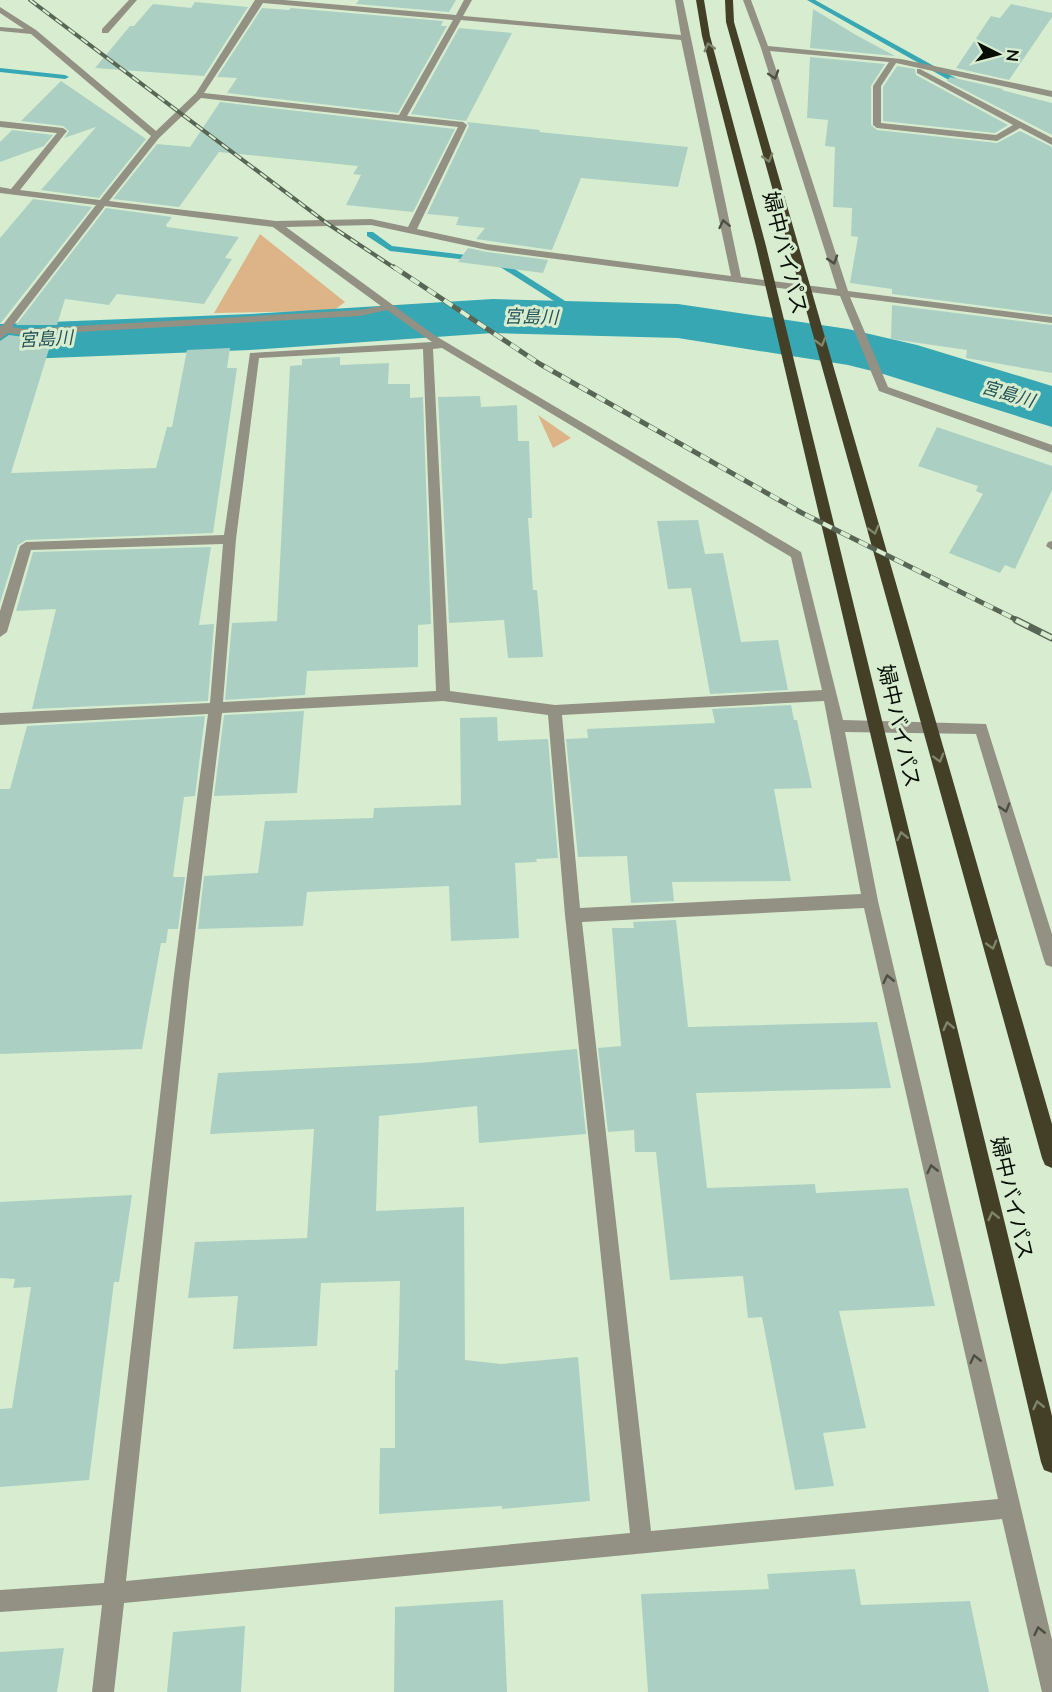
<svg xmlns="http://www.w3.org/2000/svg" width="1052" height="1692" font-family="Lato,'Noto Sans JP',sans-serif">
<rect width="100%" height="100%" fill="#d8edd0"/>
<path fill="#ddb487" d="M260,234L345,302L333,311L214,313Z
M538,415L571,438L553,448Z"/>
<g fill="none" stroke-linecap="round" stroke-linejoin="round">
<path fill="#37a8b3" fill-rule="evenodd" d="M807,0H815L970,86L963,88Z
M0,68L65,75L69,77L65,79L0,72Z
M367,232H373L392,246L499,259L592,318L584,320L494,263L390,251L367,236Z"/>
<path fill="#37a8b3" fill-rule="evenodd" d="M493,299L678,304L848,329L917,345L1052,386V427L880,373L848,365L678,338L493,333L250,350L0,360V324L250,314Z"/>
</g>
<path fill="#abd0c3" d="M359,0H456L449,12L356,4Z
M195,2L248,7L204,76L95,68L130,26H134L153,4L191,8Z
M1011,4L1052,13V17L1009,80L956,68L991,16L1000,18Z
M262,8L289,10L291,8L443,21L441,26H447L398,113L227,93L237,78L217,77Z
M813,9L856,35L895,56L810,48Z
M459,28L512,33L466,121L411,114Z
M810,57L885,64L871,86V125L877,130L997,143L1020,131L1052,147V315L892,294V289L850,283L858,237L851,236L852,208L833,207L835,147L825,146L828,120L807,118Z
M897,66L915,69L916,75L1008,125L995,133L883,121V87Z
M950,77L1003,89L1002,90L1052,103V135L947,81Z
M61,81L146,139L99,198L41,190L96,127L64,138L69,131L63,126L21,121Z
M220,102L455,129L413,212L346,205L361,175L353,174L358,166L219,152L179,207L113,199L157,144L190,147Z
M467,122L540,130L539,132L688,147L678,187L581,178L552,250L476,239L485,228L456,225L459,217L427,214L469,126Z
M12,130L53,135L44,146L0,162V142Z
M33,199L92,207L0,324V238Z
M106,208L172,217L166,225L167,227L239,237L225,258L232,259L204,304L117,294L109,305L65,299L57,325H16Z
M468,248L487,252L548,260L543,273L458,262Z
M892,305L1052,325V373L966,358L967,350L891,339Z
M9,335L24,337L53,336L11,473L156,468L167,427H172L187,350L230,348L227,368H237L213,533L26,540L18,545L0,603V341Z
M340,357V365L389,363L388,384H410V398L423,397L431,624L418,625V667L307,671L305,695L225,700L232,623L277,621L290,366L302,365V359Z
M480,396L481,407L517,405L518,441H529L532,518H528L533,590H537L543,657L508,658L504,620L449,623L438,397Z
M937,427L1052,466V490L1015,569L1005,565L1000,573L949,553L983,494L976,491L978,486L918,466Z
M698,520L705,554L723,553L741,642L778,640L788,690L710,694L691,588L668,589L657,521Z
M211,547L199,625L214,624L208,701L32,709L56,609L16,611L33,552Z
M791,705L794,720H797L812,788L774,789L791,881L672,882L674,901L631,903L627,856L578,857L566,739L588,738L587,729L715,723L712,709Z
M304,711L297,793L214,796L224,715Z
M205,716L195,796L184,797L173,877H185L178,929H168L166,943H161L142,1049L0,1054V789H10L27,726Z
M497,717L498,741L548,739L558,858L536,859L537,862L515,863L519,938L451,941L449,886L307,892L303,926L198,929L204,876L258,873L265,821L373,818L374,808L461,805L460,718Z
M676,920L688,1027L877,1022L891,1088L696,1093L707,1188L815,1184L816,1193L908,1188L935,1306L839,1311L866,1428L823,1433L834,1486L795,1490L762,1317L748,1318L743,1276L670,1280L656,1152H635L634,1130L608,1132L598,1048L621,1046L612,928H634L633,922Z
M577,1049L586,1134L479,1143L477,1106L379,1116L376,1211L464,1207L465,1360L501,1364L578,1357L590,1501L502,1509V1506L379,1514L380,1448H395V1370H398L400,1281L321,1283L317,1346L233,1349L238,1296L188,1298L195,1242L307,1238L314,1129L210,1134L218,1073L418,1063Z
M132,1195L119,1282H114L89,1480L0,1487V1409L12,1408L31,1287L13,1288L15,1279L0,1278V1202Z
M855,1569L861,1605L970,1601L989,1692H648L641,1594L769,1589L767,1574Z
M503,1600L507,1692H394L395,1607Z
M245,1626L241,1692H167L173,1632Z
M64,1648L57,1692H0V1652Z"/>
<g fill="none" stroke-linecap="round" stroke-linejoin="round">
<path fill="#929183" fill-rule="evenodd" d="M129,0H137L108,33H102V29Z
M255,0H284L456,15L464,0H472L463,16L681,35L675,0H683L741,277L837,289L761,48L743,0H751L768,46L901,59L1052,91V97L896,63L881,86V123L996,135L1013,125L917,73V69H920L1052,138V145L1020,128L997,141L877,128L873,125V86L889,62L770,51L848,291L1052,317V323L850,297L888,387L1052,445V453L879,391L840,296L487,250L371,225L286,227L434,335L801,552L843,720L986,724L1052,934V967L1046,965L1044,960L976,734L845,732L878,901L1052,1640V1692H1042L1041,1688L1002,1519L124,1603L114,1692H92L102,1605L0,1612V1590L104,1583L173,983L208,714L0,725V713L210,703L223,544L31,550L7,632L0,637V611L20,546L26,542L224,535L250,353L432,342L387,310L360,316L24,335L8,333L0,339V326H2L96,205L0,193V187L11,189L57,133L0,127V121L63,128L67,131L20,190L100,200L151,136L31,34L0,31V27L24,29L0,13V7L36,30L156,131L196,93ZM263,3L453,20L399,115L204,93ZM461,20L681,40L731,276L487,244L417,229L467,125L463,122L407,116ZM201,98L458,127L408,227L371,219L276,221L109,201L159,138ZM105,206L273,227L381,306L360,310L24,329L12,327ZM442,348L791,557L822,690L555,705L450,691L433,349ZM423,349L436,691L223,702L236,539L259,358ZM443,701L548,715L565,915L630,1533L126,1581L189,983L222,713ZM824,701L861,894L580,908L562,715ZM864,908L998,1499L651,1531L582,922Z
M1052,541V550L1046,546L1048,542Z"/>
<path fill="#444027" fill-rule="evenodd" d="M696,0H704L710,36L766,246L1052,1416V1473L1044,1470L1041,1462L756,246L702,36Z
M725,0H733L734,22L1052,1124V1168L1045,1165L1042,1158L726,22Z"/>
<g stroke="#596555" stroke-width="4">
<path id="rail-far2" d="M30,0L328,224L396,269"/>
</g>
<g stroke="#596555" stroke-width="5">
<path id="rail-far1" d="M394,267L540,364L802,513L1019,621"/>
</g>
<g stroke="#596555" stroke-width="7">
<path id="rail" d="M1016,620L1052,638"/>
</g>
<use href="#rail-far2" stroke="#d8edd0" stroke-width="2" stroke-dasharray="8" stroke-linecap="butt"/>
<use href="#rail-far1" stroke="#d8edd0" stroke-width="4" stroke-dasharray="10" stroke-linecap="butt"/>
<use href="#rail" stroke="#d8edd0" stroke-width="4.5" stroke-dasharray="14" stroke-linecap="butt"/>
</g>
<defs><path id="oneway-chevron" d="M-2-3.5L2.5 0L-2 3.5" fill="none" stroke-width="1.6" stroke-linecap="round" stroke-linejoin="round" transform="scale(1.5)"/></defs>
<g stroke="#7f856b">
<use href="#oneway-chevron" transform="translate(709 47) rotate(-105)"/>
<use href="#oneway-chevron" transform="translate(768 158) rotate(74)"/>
<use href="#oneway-chevron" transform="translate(821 342) rotate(74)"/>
<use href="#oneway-chevron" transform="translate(874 530) rotate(74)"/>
<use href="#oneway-chevron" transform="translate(939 758) rotate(74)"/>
<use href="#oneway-chevron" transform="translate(902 836) rotate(-103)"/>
<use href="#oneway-chevron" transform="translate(992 945) rotate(74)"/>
<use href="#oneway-chevron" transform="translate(948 1026) rotate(-103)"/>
<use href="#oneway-chevron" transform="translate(993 1216) rotate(-103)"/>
<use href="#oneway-chevron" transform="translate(1038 1405) rotate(-103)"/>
</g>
<g stroke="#4c5044">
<use href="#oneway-chevron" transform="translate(774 75) rotate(72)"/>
<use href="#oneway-chevron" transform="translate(724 224) rotate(-102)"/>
<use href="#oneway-chevron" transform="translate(833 260) rotate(72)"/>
<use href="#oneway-chevron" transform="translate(1005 808) rotate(73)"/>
<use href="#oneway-chevron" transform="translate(888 979) rotate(-103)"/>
<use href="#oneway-chevron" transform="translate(932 1169) rotate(-103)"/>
<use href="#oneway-chevron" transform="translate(975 1359) rotate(-103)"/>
<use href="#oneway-chevron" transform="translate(1039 1631) rotate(-103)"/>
</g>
<g text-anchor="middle" stroke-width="6" stroke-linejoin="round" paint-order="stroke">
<g font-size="18" font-style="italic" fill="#245358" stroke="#d8edd0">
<text transform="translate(531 317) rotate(1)" y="6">宮島川</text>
<text transform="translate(46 339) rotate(-3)" y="6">宮島川</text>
<text transform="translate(1008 394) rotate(16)" y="6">宮島川</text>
</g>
<g font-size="21" fill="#070e05" stroke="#d8edd0">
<text transform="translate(785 253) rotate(76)" y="7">婦中バイパス</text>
<text transform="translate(899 726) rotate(77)" y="7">婦中バイパス</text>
<text transform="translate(1012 1198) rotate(77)" y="7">婦中バイパス</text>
</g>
</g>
<g transform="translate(998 54) rotate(96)" stroke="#d8edd0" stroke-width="4.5" paint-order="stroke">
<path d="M0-4.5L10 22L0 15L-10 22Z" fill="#070e05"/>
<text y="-9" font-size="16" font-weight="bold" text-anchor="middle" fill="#070e05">N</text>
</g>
</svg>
